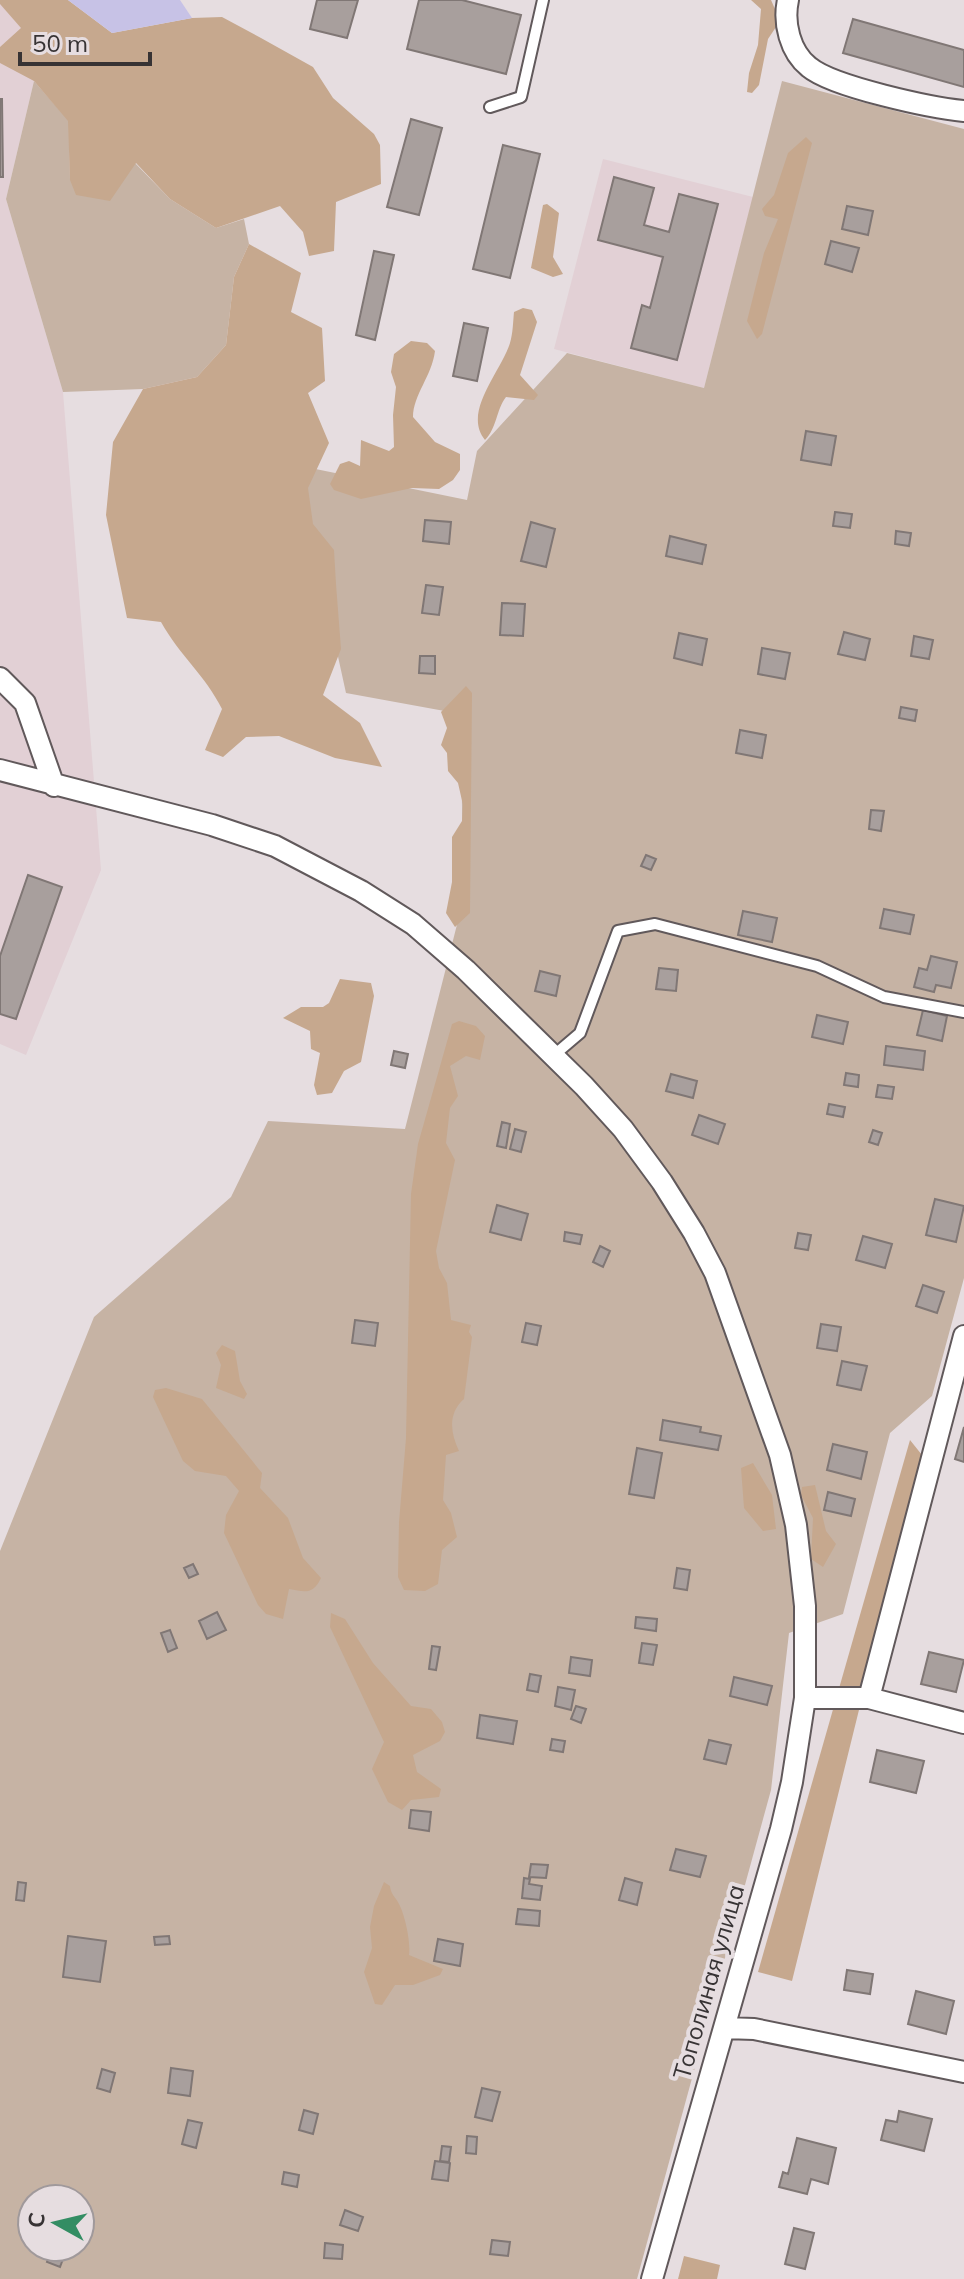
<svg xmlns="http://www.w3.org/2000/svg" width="964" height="2279" font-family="Mulish,sans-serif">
<rect width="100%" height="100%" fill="#e6dde0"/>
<path fill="#e2d0d5" d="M0,0H42L34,81L6,199L63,392L101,870L26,1055L0,1044Z
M603,159L753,197L704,388L554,349Z"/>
<path fill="#c6b3a4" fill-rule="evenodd" d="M34,81L69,121L70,180L135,163L170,199L216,228L244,219L249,244L234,277L226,345L197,377L143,389L63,392L6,199Z
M782,81L964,129V1278L932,1396L890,1433L843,1614L789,1633L771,1790L637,2279H0V1551L94,1317L231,1197L268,1121L405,1129L463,901L461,714L346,693L296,465L467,500L477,451L567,353L704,388ZM32,2199H80V2247H32Z"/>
<path fill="#c6a88e" d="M0,0H68L112,33L192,18L222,17L261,38L313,67L333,98L374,134L380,145L381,184L336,202L334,251L309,256L303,232L280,206L216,228L170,199L136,163L110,201L76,195L70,180L68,121L34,81L0,63V47L21,28L0,4Z
M751,0H771L778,16L776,27L768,39L759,85L752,93L747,92L749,73L758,45L761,9Z
M806,137L812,143L762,334L757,339L747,321L764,253L778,219L765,216L762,209L774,195L788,153Z
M547,204L559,213L553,257L563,274L553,277L531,268L543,205Z
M249,244L301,273L291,312L322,328L325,381L308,393L329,443L308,488L313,524L334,550L336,584L341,649L323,695L360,723L382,767L335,758L279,736L246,737L223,757L205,750L222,709C205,675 180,656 161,622L127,618L106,515L113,442L143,389L197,377L226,345L234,277Z
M523,308L532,310L537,322L520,375L538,395L534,400L506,397C496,410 497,428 485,440C462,412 501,372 510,343C513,333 513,322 514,312Z
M411,341L427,343L435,351C432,376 413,395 413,417L435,442L460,454V470L453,480L439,489L412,488L361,499L334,490L330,484L340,464L349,461L360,466L361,440L389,451L394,447L393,415L396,387L391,372L394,354Z
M466,686L472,693L470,913L455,927L446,913L452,882V837L462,821L463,805L458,783L448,771L447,753L441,745L447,728L441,712Z
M340,979L371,983L374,996L361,1062L344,1071L332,1093L317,1095L314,1085L320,1053L311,1049L310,1031L283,1018L301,1007H323L329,1003Z
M459,1021L476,1026L485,1036L480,1060L466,1056L450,1066L458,1096L450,1108L446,1143L455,1160L436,1251L439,1268L447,1283L451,1320L471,1325L469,1332L472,1337L464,1399C448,1413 450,1432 459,1451L446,1455L443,1500L451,1513L457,1537L442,1550L438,1584L425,1591L404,1590L398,1577L399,1522L406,1438L411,1194L418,1144L452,1024Z
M222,1345L235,1351L240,1381L247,1394L244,1399L216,1388L221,1365L216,1353Z
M166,1388L202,1399L262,1473L260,1488L288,1518L303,1558L321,1578C313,1595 305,1592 289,1589L283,1619L266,1614L258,1605L224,1533L226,1515L239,1491L226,1476L195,1471L183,1461L153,1397L155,1390Z
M910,1440L922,1455L792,1981L758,1972Z
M753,1463L772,1495L776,1529L763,1531L744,1508L741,1468Z
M815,1485L826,1531L836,1544L823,1567L811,1559L813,1518L801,1495L802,1487Z
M331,1613L345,1619L373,1663L411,1706L431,1709L442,1722L445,1732L440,1741L413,1755L417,1772L441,1789L439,1797L411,1800L402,1810L388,1802L372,1769L384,1742L330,1627Z
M384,1882L390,1886C391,1895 395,1896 399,1904C405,1915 411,1943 409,1955L443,1969L440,1975L413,1985H395L382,2005L375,2004L364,1972L372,1948L370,1927L374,1906Z
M684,2256L720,2265L717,2279H678Z"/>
<path fill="#c7c2e6" d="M68,0H180L192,18L112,33Z"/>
<path fill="#a89f9d" stroke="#807775" stroke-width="2" d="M317,0H358L347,38L310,29Z
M419,0H462L521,15L506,74L407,49Z
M853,19L964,50V87L843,53Z
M0,99H2L3,177H0Z
M411,119L442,128L419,215L387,207Z
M503,145L540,154L510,278L473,269Z
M614,177L654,188L644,225L669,232L679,194L718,204L677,360L631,348L642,305L650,308L663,257L598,240Z
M847,206L873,211L868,235L842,229Z
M831,241L859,248L852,272L825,264Z
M374,251L394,255L375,340L356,335Z
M464,323L488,328L477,381L453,376Z
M806,431L836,436L831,465L801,460Z
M835,512L852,514L850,528L833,526Z
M425,520L451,522L449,544L423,541Z
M531,522L555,529L546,567L521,561Z
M896,531L911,533L909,546L895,544Z
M670,536L706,545L702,564L666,556Z
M426,585L443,587L439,615L422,613Z
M502,603L525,604L523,636L500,635Z
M844,632L870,639L865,660L838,654Z
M679,633L707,639L702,665L674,658Z
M914,636L933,640L929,659L911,656Z
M762,648L790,653L785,679L758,674Z
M420,656H435V674L419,673Z
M901,707L917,710L915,721L899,718Z
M740,730L766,735L762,758L736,753Z
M871,810L884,811L881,831L869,829Z
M646,855L656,859L651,870L641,866Z
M28,875L62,887L16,1019L0,1014V956Z
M884,909L914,915L910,934L880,928Z
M743,911L777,918L772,942L738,935Z
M931,956L957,962L951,988L936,985L934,992L914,987L919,968L927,970Z
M659,968L678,970L676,991L656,989Z
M540,971L560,976L556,996L535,991Z
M923,1010L947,1016L942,1041L917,1035Z
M817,1015L848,1022L843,1044L812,1037Z
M886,1046L925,1051L923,1070L884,1065Z
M394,1051L408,1054L405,1068L391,1065Z
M846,1073L859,1075L858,1087L844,1085Z
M671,1074L697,1081L693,1098L666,1091Z
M878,1085L894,1087L892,1099L876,1097Z
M829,1104L845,1107L843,1117L827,1114Z
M699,1115L725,1124L718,1144L692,1135Z
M502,1122L510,1124L506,1148L497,1146Z
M515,1129L526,1132L521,1152L510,1149Z
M873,1130L882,1133L878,1145L869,1142Z
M935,1199L964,1206L956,1242L926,1235Z
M497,1205L528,1214L521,1240L490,1232Z
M565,1232L582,1235L580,1244L564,1241Z
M798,1233L811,1235L808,1250L795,1248Z
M863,1236L892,1244L885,1268L856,1260Z
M600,1246L610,1251L603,1267L593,1262Z
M923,1285L944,1292L937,1313L916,1306Z
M355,1320L378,1323L375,1346L352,1343Z
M526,1323L541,1326L537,1345L522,1342Z
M821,1324L841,1327L837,1351L817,1348Z
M842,1361L867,1366L861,1390L837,1385Z
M663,1420L701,1427L700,1432L721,1436L718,1450L660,1440Z
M964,1427V1462L955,1459Z
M833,1444L867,1452L861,1479L827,1470Z
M637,1448L662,1453L654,1498L629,1494Z
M828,1492L855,1499L851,1516L824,1510Z
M193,1564L198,1574L189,1578L184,1568Z
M677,1568L690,1570L687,1590L674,1588Z
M217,1612L226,1630L207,1639L199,1621Z
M636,1617L657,1619L656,1631L635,1628Z
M170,1630L177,1648L168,1652L161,1633Z
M642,1643L657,1645L653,1665L639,1663Z
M432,1646L440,1647L436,1670L429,1669Z
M929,1652L964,1660L956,1692L921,1684Z
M571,1657L592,1660L590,1676L569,1673Z
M530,1674L541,1676L538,1692L527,1690Z
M734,1677L772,1686L767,1705L730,1696Z
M558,1687L575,1690L571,1710L555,1706Z
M576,1706L586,1709L581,1723L571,1719Z
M480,1715L517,1721L513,1744L477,1738Z
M552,1739L565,1741L563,1752L550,1750Z
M709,1740L731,1745L726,1764L704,1759Z
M877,1750L924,1761L916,1793L870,1782Z
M411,1810L431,1812L429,1831L409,1828Z
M676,1849L706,1856L700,1877L670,1870Z
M531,1864L548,1865L546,1878L529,1877Z
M524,1878L530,1879L529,1884L542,1886L540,1900L522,1898Z
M625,1878L642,1883L637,1905L619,1900Z
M18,1882L26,1883L24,1901L16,1900Z
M518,1909L540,1911L539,1926L516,1924Z
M68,1936L106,1941L100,1982L63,1977Z
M169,1936L170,1944L155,1945L154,1937Z
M438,1939L463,1944L460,1966L434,1961Z
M847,1970L873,1974L870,1994L844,1990Z
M916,1991L954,2001L946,2034L908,2024Z
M171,2068L193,2071L190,2096L168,2093Z
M102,2069L115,2073L110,2092L97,2088Z
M482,2088L500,2092L492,2121L475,2117Z
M304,2110L318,2114L313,2134L299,2130Z
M899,2111L932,2119L924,2151L881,2140L886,2120L897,2122Z
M188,2120L202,2123L196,2148L182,2144Z
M467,2136L477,2137L476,2154L466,2153Z
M797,2138L836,2148L828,2184L811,2179L807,2194L779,2187L783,2172L788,2174Z
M442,2146L451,2147L449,2162L440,2161Z
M435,2161L450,2163L448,2181L432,2179Z
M284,2172L299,2175L297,2187L282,2184Z
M345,2210L363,2217L358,2231L340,2225Z
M794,2228L814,2233L805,2269L785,2264Z
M492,2240L510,2242L508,2256L490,2254Z
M325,2243L343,2245L342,2259L324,2258Z
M52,2247L66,2251L60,2267L47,2262Z"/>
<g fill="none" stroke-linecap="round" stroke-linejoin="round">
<g stroke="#61595b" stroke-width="14">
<path id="service" d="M490,107L521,97L543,0
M553,1056L580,1033L618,931L655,924L817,966L884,997L964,1012"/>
</g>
<g stroke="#61595b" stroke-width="24">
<path id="minor" d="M788,0C783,23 790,52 809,67C833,87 932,108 964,111
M0,678L25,703L54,786
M0,770L212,825L275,846L361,891L413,924L466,970L584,1086L623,1129L662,1182L694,1233L715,1273L780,1455L796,1525L805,1606V1698L792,1782L781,1829L652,2279
M805,1698H869L964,1723
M869,1698L964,1336
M724,2028L754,2029L964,2072"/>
</g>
<use href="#service" stroke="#fff" stroke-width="10"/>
<use href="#minor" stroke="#fff" stroke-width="20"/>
</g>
<g text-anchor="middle" stroke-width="8" stroke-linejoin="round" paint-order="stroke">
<g font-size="24" fill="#373334" stroke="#e6dde0">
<text transform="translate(709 1982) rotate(-74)" y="8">Тополиная улица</text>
</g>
</g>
<g transform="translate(56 2223) rotate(278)"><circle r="38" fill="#e6dde0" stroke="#a0999b" stroke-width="2"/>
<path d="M0-6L14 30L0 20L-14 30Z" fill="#338d63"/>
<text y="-12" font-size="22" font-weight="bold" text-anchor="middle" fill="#373334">С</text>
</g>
<path d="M20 52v12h130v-12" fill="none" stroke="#373334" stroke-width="4"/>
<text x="32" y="52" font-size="24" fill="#373334" stroke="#e6dde0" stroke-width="6" paint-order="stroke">50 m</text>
</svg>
